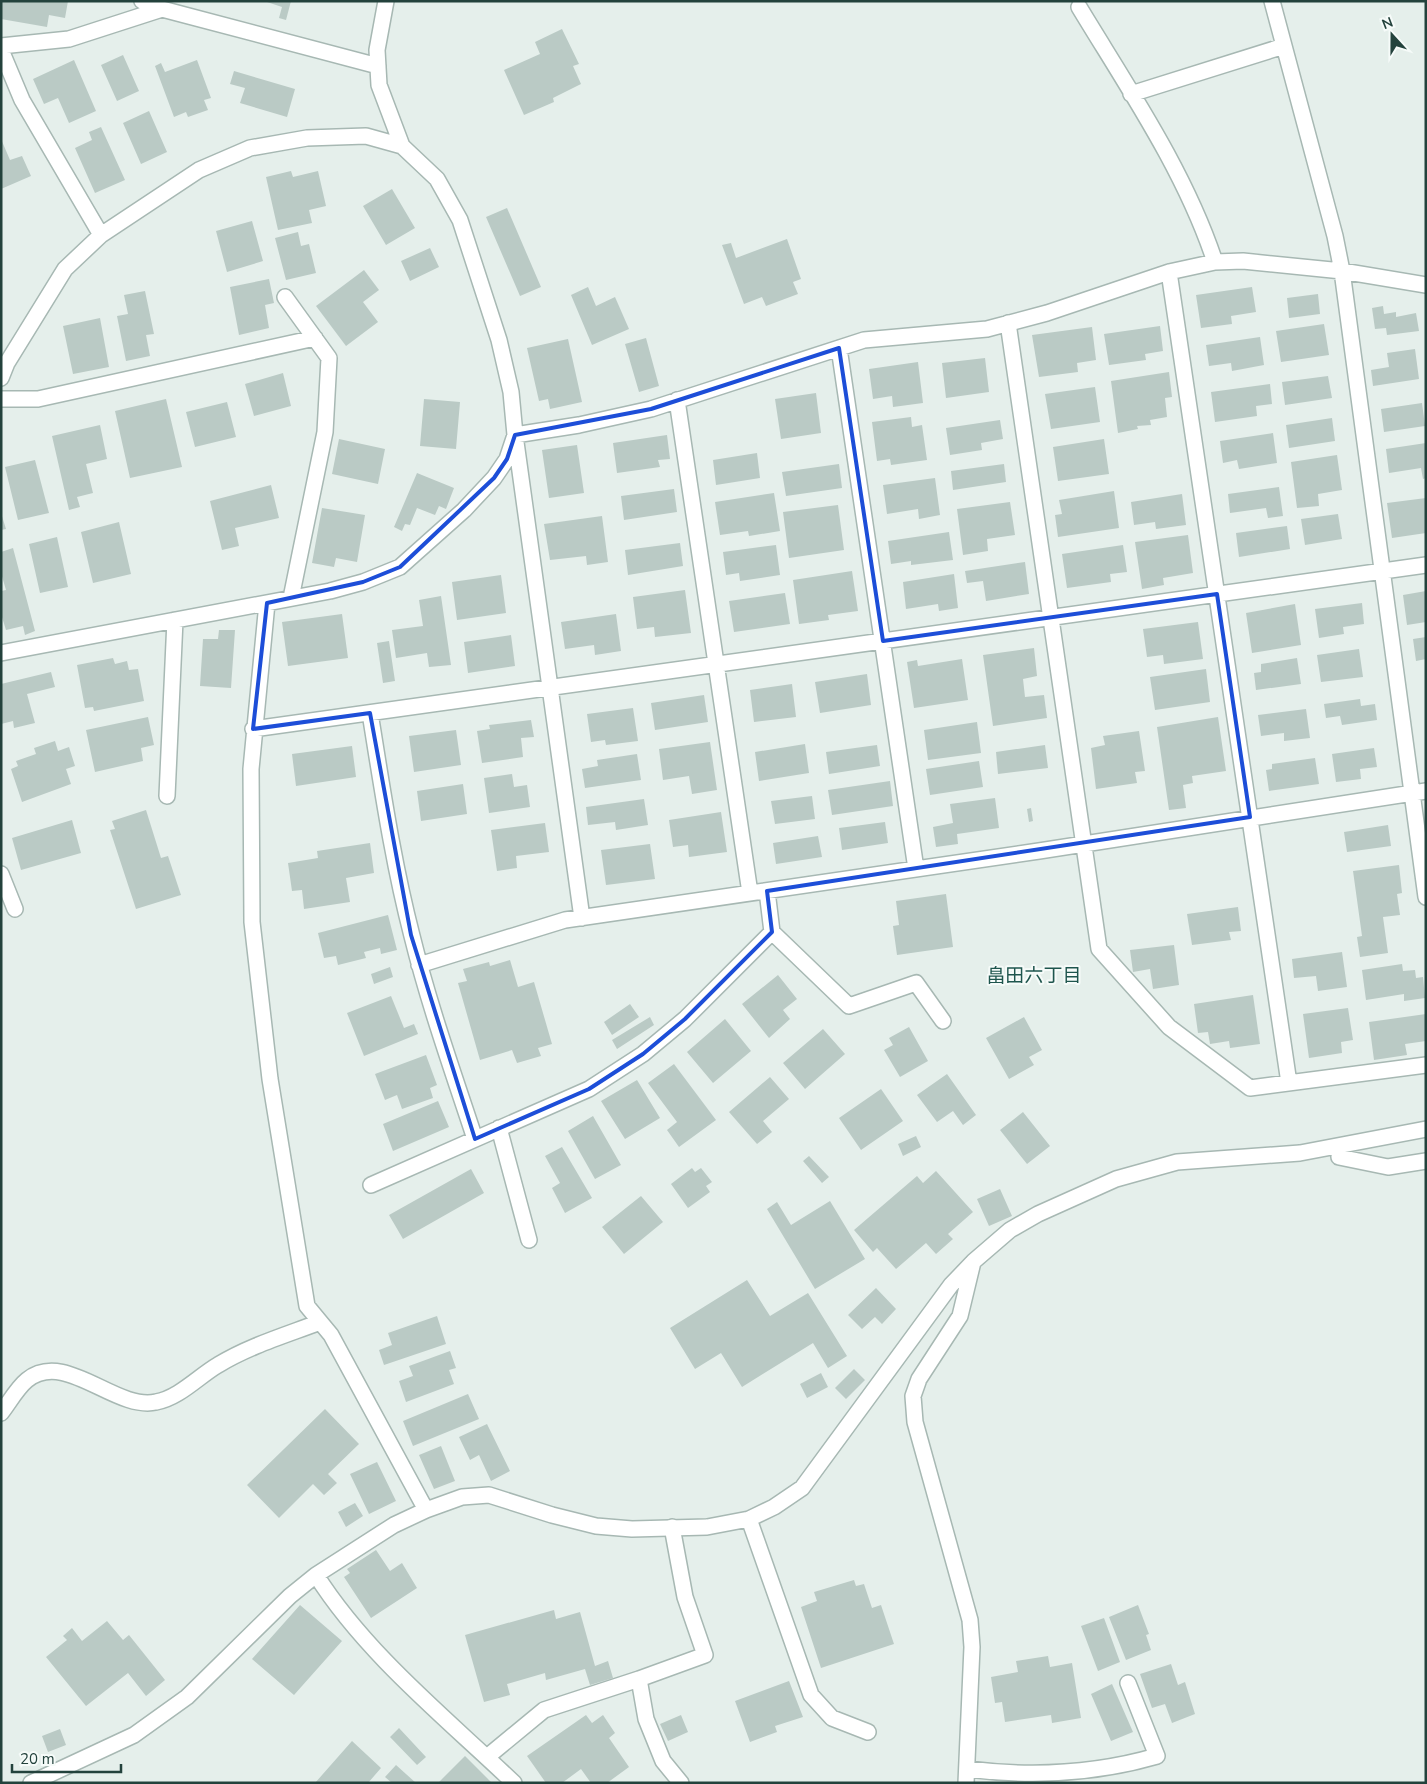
<svg xmlns="http://www.w3.org/2000/svg" width="1427" height="1784" font-family="'Nunito Sans','Noto Sans JP',sans-serif">
<rect width="100%" height="100%" fill="#e5efeb"/>
<path fill="#bacac5" d="M1,1H68L65,18L49,15L47,27L1,19Z
M264,1H291L286,20L279,18L282,7Z
M562,29L579,64L573,66L581,84L553,98L554,102L524,115L504,70L540,54L535,42Z
M123,55L139,91L117,101L101,65Z
M74,60L96,111L69,123L58,98L44,104L33,79Z
M197,60L211,98L204,100L208,110L188,117L186,112L174,117L155,66L161,63L165,72Z
M234,71L295,89L287,117L240,103L245,88L230,84Z
M149,111L167,152L141,164L123,123Z
M101,127L125,180L95,193L75,148L92,140L89,132Z
M1,139L10,160L22,156L31,176L1,189Z
M291,171L293,177L318,171L326,206L309,210L312,223L278,230L266,177Z
M392,189L415,228L386,245L363,206Z
M507,208L541,287L520,296L486,217Z
M252,221L263,261L227,272L216,231Z
M298,232L301,246L309,244L316,273L286,280L275,238Z
M787,239L801,279L793,282L798,294L766,306L762,297L744,304L722,245L731,243L736,258Z
M430,248L439,267L410,281L401,261Z
M364,270L379,290L363,302L378,322L346,346L316,306Z
M269,279L274,303L265,305L269,328L239,335L230,287Z
M588,287L596,306L615,297L629,329L592,345L571,295Z
M1252,287L1256,312L1231,316L1232,324L1201,328L1196,295Z
M145,291L154,334L146,335L150,356L126,361L117,316L128,314L124,295Z
M1318,294L1320,314L1289,318L1287,298Z
M1383,306L1384,314L1396,312V317L1416,313L1419,331L1387,335L1386,328L1375,329L1372,308Z
M100,318L109,367L73,374L63,326Z
M1324,324L1329,355L1281,362L1276,331Z
M1160,326L1163,351L1145,354L1146,360L1109,365L1104,334Z
M1092,327L1096,360L1077,363L1078,372L1039,377L1032,335Z
M1260,337L1264,365L1232,371L1231,363L1209,366L1206,345Z
M646,338L659,386L639,392L625,344Z
M568,339L582,402L550,409L548,399L539,401L527,348Z
M1415,349L1419,379L1373,386L1371,370L1389,367L1387,353Z
M985,358L989,392L946,398L942,363Z
M918,362L923,403L893,407L892,396L873,399L869,369Z
M1169,372L1172,397L1165,398L1167,417L1150,420L1151,425L1137,426L1138,429L1118,433L1111,381Z
M283,373L291,406L254,416L245,384Z
M1328,376L1332,398L1285,405L1282,382Z
M1270,384L1272,404L1256,406L1257,416L1215,422L1211,392Z
M1095,387L1100,422L1051,429L1045,394Z
M816,393L821,433L781,439L775,399Z
M166,399L182,467L130,478L115,411Z
M424,399L460,402L456,449L420,446Z
M227,402L236,437L195,447L186,412Z
M1422,403L1425,426L1384,432L1381,409Z
M911,417L912,427L922,425L927,460L891,465L890,459L877,461L872,422Z
M1332,418L1335,441L1289,448L1286,425Z
M1000,420L1003,439L981,443L982,450L950,455L946,428Z
M100,425L107,459L86,464L93,493L77,497L80,507L69,510L52,436Z
M1273,433L1277,463L1239,469L1237,460L1223,463L1220,441Z
M667,435L670,459L658,460L660,467L617,473L613,443Z
M339,439L385,449L378,484L332,474Z
M1104,439L1109,474L1058,481L1053,447Z
M1426,443V478L1423,479L1421,468L1389,473L1386,449Z
M577,445L584,493L549,498L542,450Z
M757,453L760,478L716,485L713,460Z
M1337,455L1342,490L1318,494L1319,506L1297,508L1291,462Z
M35,460L49,513L18,520L5,467Z
M839,464L842,488L786,496L782,472Z
M1004,464L1006,482L953,490L951,471Z
M417,473L454,488L446,509L439,506L435,515L417,508L410,525L405,524L402,531L394,527Z
M935,478L940,515L919,519L918,509L887,514L883,485Z
M271,485L279,518L235,528L239,546L222,550L210,501Z
M1279,487L1283,516L1268,518L1266,508L1230,513L1228,494Z
M674,489L677,512L624,520L621,496Z
M1114,491L1119,528L1058,537L1055,515L1062,514L1059,500Z
M774,493L780,531L749,536L748,531L720,535L715,502Z
M1182,494L1186,525L1156,529L1155,522L1134,525L1131,502Z
M1426,498V533L1392,538L1387,503Z
M1010,502L1015,535L987,539L988,551L963,555L957,509Z
M838,505L844,550L789,558L783,512Z
M322,508L365,515L357,562L336,558L334,567L312,563Z
M1,513L6,529L1,530Z
M1338,514L1342,539L1305,545L1301,519Z
M602,516L608,562L587,565L586,556L550,560L544,524Z
M119,522L131,574L93,583L81,532Z
M1287,526L1290,549L1239,557L1236,533Z
M949,532L953,560L911,565V561L891,564L888,541Z
M1188,535L1193,573L1163,578L1164,585L1142,589L1135,542Z
M57,537L68,587L40,593L29,544Z
M680,543L683,566L628,575L625,550Z
M776,545L780,575L740,581L739,573L726,575L723,552Z
M1123,545L1127,572L1110,574L1111,582L1067,588L1062,554Z
M13,548L35,631L25,635L23,626L6,630L1,614V591L6,590L1,573V552Z
M1025,562L1029,594L986,601L983,581L967,583L965,571Z
M852,571L858,611L828,615L829,620L799,624L793,580Z
M954,574L958,608L939,611L938,604L906,609L903,582Z
M501,575L506,613L457,620L452,582Z
M685,590L691,633L655,637L654,627L637,629L633,597Z
M1426,591V622L1407,625L1403,595Z
M785,593L790,624L734,632L729,601Z
M441,596L451,665L429,667L427,653L396,658L392,630L423,626L419,600Z
M1362,603L1364,624L1343,627L1344,634L1319,638L1315,609Z
M1295,604L1301,645L1252,653L1246,613Z
M342,614L348,658L288,666L282,622Z
M616,614L621,651L595,655L594,645L565,649L561,622Z
M1198,622L1203,659L1164,664L1163,655L1147,657L1143,629Z
M219,630H235L231,688L200,686L203,639H218Z
M511,635L515,666L468,673L464,642Z
M1426,637V659L1416,661L1413,639Z
M389,641L395,681L383,683L377,643Z
M1034,648L1037,676L1023,679L1025,697L1044,695L1047,718L993,726L983,655Z
M1359,649L1363,677L1321,682L1317,655Z
M113,658L115,664L127,661L129,670L138,669L144,701L94,711L93,707L85,708L77,665Z
M1297,658L1301,684L1256,690L1254,673L1261,672V664Z
M962,659L968,700L914,708L907,662L917,660L918,666Z
M1206,669L1210,702L1155,710L1150,677Z
M51,672L55,687L27,694L35,723L14,728L13,721L1,724V684Z
M867,674L871,705L820,713L815,682Z
M792,684L796,717L754,722L750,690Z
M704,695L708,722L655,730L651,703Z
M1360,699L1361,706L1375,704L1377,720L1342,725L1340,716L1326,718L1324,704Z
M633,708L638,741L606,745L605,740L591,742L587,714Z
M1306,709L1310,738L1284,741V733L1261,736L1258,715Z
M148,717L154,745L141,748L143,761L95,772L86,730Z
M1218,717L1226,771L1192,776L1193,783L1183,785L1186,808L1169,810L1157,727Z
M531,720L534,737L521,738L523,757L482,763L477,731L490,729L489,725Z
M977,722L981,753L928,760L924,730Z
M456,730L461,765L414,772L409,736Z
M1139,731L1145,771L1135,772L1137,783L1096,789L1091,748L1105,745L1103,736Z
M55,741L58,751L69,747L75,766L66,769L71,784L22,802L11,769L18,766L16,761L36,754L34,748Z
M710,742L717,790L692,794L689,776L663,780L659,749Z
M805,744L809,773L759,781L755,752Z
M877,745L880,766L829,774L826,752Z
M1045,745L1048,768L998,774L996,752Z
M352,746L356,777L296,786L292,754Z
M1374,748L1377,767L1360,769L1361,779L1336,782L1332,754Z
M637,754L641,780L585,788L582,769L598,766L597,760Z
M1315,758L1319,784L1269,791L1266,770L1272,769V764Z
M979,761L983,787L930,795L926,769Z
M512,774L514,787L527,785L530,807L489,813L484,778Z
M890,781L893,806L832,815L828,790Z
M463,784L467,814L421,821L417,791Z
M812,796L815,819L775,824L771,801Z
M995,798L999,828L957,834L958,844L936,847L933,827L953,823L950,804Z
M644,799L648,825L616,830L615,822L588,825L586,807Z
M1031,808L1033,821L1029,822L1027,809Z
M146,810L161,858L168,856L181,895L136,909L110,830L115,829L112,821Z
M721,812L727,852L689,857L688,845L673,847L669,820Z
M72,820L81,853L21,870L12,838Z
M885,822L888,843L842,850L839,828Z
M545,823L549,852L516,856L517,868L497,871L491,830Z
M1388,825L1391,846L1347,852L1344,832Z
M818,836L822,857L776,864L773,843Z
M370,843L374,873L346,878L350,902L304,909L302,890L292,891L288,863L318,858L317,851Z
M650,844L655,879L606,885L601,850Z
M1399,865L1402,893L1397,894L1400,915L1383,917L1388,953L1360,957L1357,937L1362,936L1353,871Z
M946,894L953,947L897,955L893,926L899,925L896,901Z
M1238,907L1241,931L1229,932L1231,940L1192,945L1187,914Z
M388,915L397,950L381,954L380,948L364,952L366,958L338,965L336,956L324,958L318,933Z
M1174,945L1179,985L1153,989L1150,969L1133,972L1130,950Z
M1342,952L1347,987L1318,991L1316,976L1294,978L1292,959Z
M510,960L518,987L534,982L552,1044L538,1048L541,1056L517,1063L512,1050L480,1060L458,983L467,981L463,969L489,962L490,966Z
M1402,964L1403,971L1415,970L1416,978L1423,977L1425,998L1404,1001V994L1366,1000L1362,970Z
M390,967L393,977L374,984L371,974Z
M778,975L797,999L783,1010L790,1019L769,1038L742,1004Z
M1253,995L1260,1044L1230,1048L1229,1041L1210,1044L1208,1032L1198,1033L1194,1004Z
M391,996L404,1028L414,1024L418,1034L364,1056L347,1013Z
M630,1004L639,1017L612,1035L604,1022Z
M1348,1008L1353,1040L1341,1042L1342,1053L1309,1058L1303,1014Z
M1426,1014V1041L1405,1044L1407,1055L1374,1060L1369,1022Z
M650,1017L654,1025L617,1049L612,1040Z
M1024,1017L1042,1050L1029,1057L1034,1065L1009,1079L986,1038Z
M725,1019L751,1051L713,1083L687,1052Z
M909,1027L928,1061L900,1077L884,1050L893,1045L889,1038Z
M823,1029L845,1054L805,1089L783,1063Z
M426,1055L437,1085L430,1088L433,1098L402,1109L397,1095L385,1100L375,1074Z
M674,1064L716,1120L679,1147L667,1130L677,1122L648,1083Z
M947,1074L976,1115L963,1125L953,1111L937,1122L917,1095Z
M770,1077L789,1099L763,1121L772,1132L757,1144L729,1112Z
M637,1080L660,1118L625,1139L601,1101Z
M881,1089L903,1121L861,1150L839,1118Z
M438,1101L449,1127L393,1151L383,1124Z
M1023,1112L1050,1146L1027,1164L1000,1130Z
M593,1116L621,1165L595,1179L568,1131Z
M916,1136L921,1147L903,1156L898,1144Z
M562,1147L592,1198L565,1213L552,1188L560,1183L545,1156Z
M809,1156L829,1177L822,1183L803,1161Z
M692,1168L695,1172L701,1168L712,1182L706,1186L710,1192L688,1208L671,1184Z
M471,1169L484,1193L403,1239L389,1215Z
M936,1171L973,1212L948,1234L953,1239L936,1254L926,1243L896,1269L877,1248L873,1252L854,1230L917,1176L923,1183Z
M1000,1189L1012,1216L989,1226L977,1199Z
M641,1196L663,1222L624,1254L602,1227Z
M830,1201L865,1259L815,1289L767,1209L777,1202L791,1225Z
M747,1280L770,1316L808,1293L847,1356L828,1368L813,1343L742,1387L721,1353L695,1369L670,1328Z
M876,1288L896,1309L882,1324L875,1317L862,1329L848,1315Z
M437,1316L446,1344L384,1365L379,1350L392,1345L388,1333Z
M450,1351L456,1368L449,1370L454,1384L406,1402L399,1381L413,1376L409,1366Z
M854,1369L865,1380L846,1399L835,1388Z
M821,1373L828,1387L807,1398L800,1384Z
M468,1394L479,1419L413,1446L403,1421Z
M325,1409L359,1444L328,1474L337,1483L324,1495L313,1484L279,1518L247,1485Z
M487,1424L510,1471L491,1481L479,1455L470,1460L459,1437Z
M441,1446L455,1481L434,1489L419,1455Z
M377,1462L396,1501L369,1514L350,1474Z
M355,1503L363,1516L346,1527L338,1512Z
M376,1550L390,1571L402,1563L417,1588L371,1618L344,1577L350,1573L347,1569Z
M854,1580L856,1586L864,1584L872,1608L881,1605L894,1644L821,1668L801,1607L817,1601L814,1592Z
M300,1605L342,1641L294,1695L252,1659Z
M1138,1605L1149,1634L1146,1635L1151,1650L1126,1660L1109,1617Z
M554,1610L556,1619L580,1612L595,1666L608,1661L613,1678L590,1685L585,1669L546,1680L545,1673L507,1684L510,1695L484,1702L465,1635Z
M1104,1618L1120,1662L1098,1671L1081,1626Z
M107,1621L123,1640L129,1635L165,1680L146,1696L128,1673L86,1706L46,1657L67,1640L63,1636L72,1628L82,1641Z
M1048,1656L1050,1667L1072,1663L1081,1718L1052,1723L1051,1715L1005,1722L1002,1702L995,1703L991,1677L1018,1672L1016,1661Z
M1171,1664L1178,1685L1185,1682L1195,1714L1172,1723L1165,1704L1152,1708L1140,1674Z
M789,1681L803,1717L775,1726L777,1732L750,1742L735,1701Z
M1112,1684L1133,1732L1111,1741L1091,1694Z
M586,1715L592,1723L603,1715L615,1733L609,1738L629,1767L607,1783H591L581,1769L562,1783H546L527,1756Z
M681,1715L688,1732L668,1741L660,1724Z
M399,1728L426,1757L417,1765L390,1737Z
M60,1729L66,1745L48,1752L42,1736Z
M352,1741L381,1768L368,1783H315Z
M465,1756L492,1783H438Z
M396,1765L416,1783H392L385,1777Z"/>
<g fill="none" stroke-linecap="round" stroke-linejoin="round">
<g stroke="#a7b8b3" stroke-width="18">
<path id="service" d="M639,1679L646,1719L663,1761L681,1783
M487,1757L544,1710L639,1679L705,1655L685,1597L672,1527"/>
</g>
<g stroke="#a7b8b3" stroke-width="18">
<path id="minor" d="M142,1L162,9L378,66
M1272,1L1335,236L1342,271L1426,897
M1079,7C1128,88 1185,171 1215,262
M1,46L69,39L162,9
M1,50L22,100L101,235
M1131,94L1284,46
M1169,272L1289,1083
M285,297L329,358L325,432L291,598
M1008,323L1099,949L1169,1027L1250,1088L1426,1065
M839,348L916,869
M1,378L7,363L65,269L101,235L199,170L250,148L307,138L366,136L402,146
M1,399H38L315,338
M677,400L750,893
M267,603L251,769L252,922L270,1079L307,1306L331,1335L426,1510
M1,653L330,591L363,582L400,567L464,510L494,478L507,459L515,435L511,392L499,340L460,220L437,179L402,146L379,85L377,50L386,1
M370,713C382,787 393,863 412,936C429,1005 453,1072 475,1139
M253,729L1426,565
M167,796L175,620
M1,874L15,909
M767,891L772,932L849,1006L916,983L943,1021
M582,918L515,435L579,425L651,409L864,340L987,329L1047,313L1169,272L1215,262L1243,261L1342,271L1426,285
M419,965L565,920L1039,851L1426,791
M499,1128L529,1240
M1339,1157L1388,1167L1426,1161
M371,1185L589,1089L643,1054L685,1019L772,932
M1,1413C9,1403 17,1388 27,1380C65,1349 115,1411 156,1402C179,1398 199,1376 218,1365C249,1346 286,1335 320,1322
M749,1519L811,1695L832,1718L868,1732
M316,1575C366,1654 446,1718 514,1783
M967,1769C1031,1777 1095,1774 1157,1756L1128,1683
M31,1783L134,1735L187,1697L290,1596L316,1575L394,1525L426,1510L462,1497L489,1495L552,1515L596,1526L632,1529L707,1527L749,1519L774,1507L802,1488L951,1285L974,1261L1010,1230L1038,1214L1116,1179L1177,1162L1300,1153L1426,1129
M966,1783L972,1647L970,1620L915,1422L913,1396L919,1379L960,1316L973,1262"/>
</g>
<use href="#service" stroke="#fff" stroke-width="15"/>
<use href="#minor" stroke="#fff" stroke-width="15"/>
</g>
<path fill="none" stroke="#1d4ed8" stroke-width="4" stroke-linejoin="round" d="M839,348L883,641L1217,594L1250,817L767,891L772,932L685,1019L643,1054L589,1089L475,1139L411,935L370,713L253,729L267,603L363,582L400,567L494,478L507,459L515,435L651,409Z"/>
<g text-anchor="middle" stroke-width="4" stroke-linejoin="round" paint-order="stroke">
<g font-size="19" fill="#1e554d" stroke="#f6fbf9">
<text x="1034" y="982">畠田六丁目</text>
</g>
</g>
<rect width="1427" height="1784" fill="none" stroke="#23423c" stroke-width="5"/>
<g transform="translate(1392 35) rotate(339)" stroke="#f6fbf9" stroke-width="4" paint-order="stroke">
<path d="M0-4L9 19L0 12L-9 19Z" fill="#23423c"/>
<text y="-8" font-size="14" font-weight="bold" text-anchor="middle" fill="#23423c">N</text>
</g>
<path d="M12 1764v8h109v-8" fill="none" stroke="#23423c" stroke-width="2.5"/>
<text x="20" y="1764" font-size="15" fill="#23423c" stroke="#f6fbf9" stroke-width="4" paint-order="stroke">20 m</text>
</svg>
